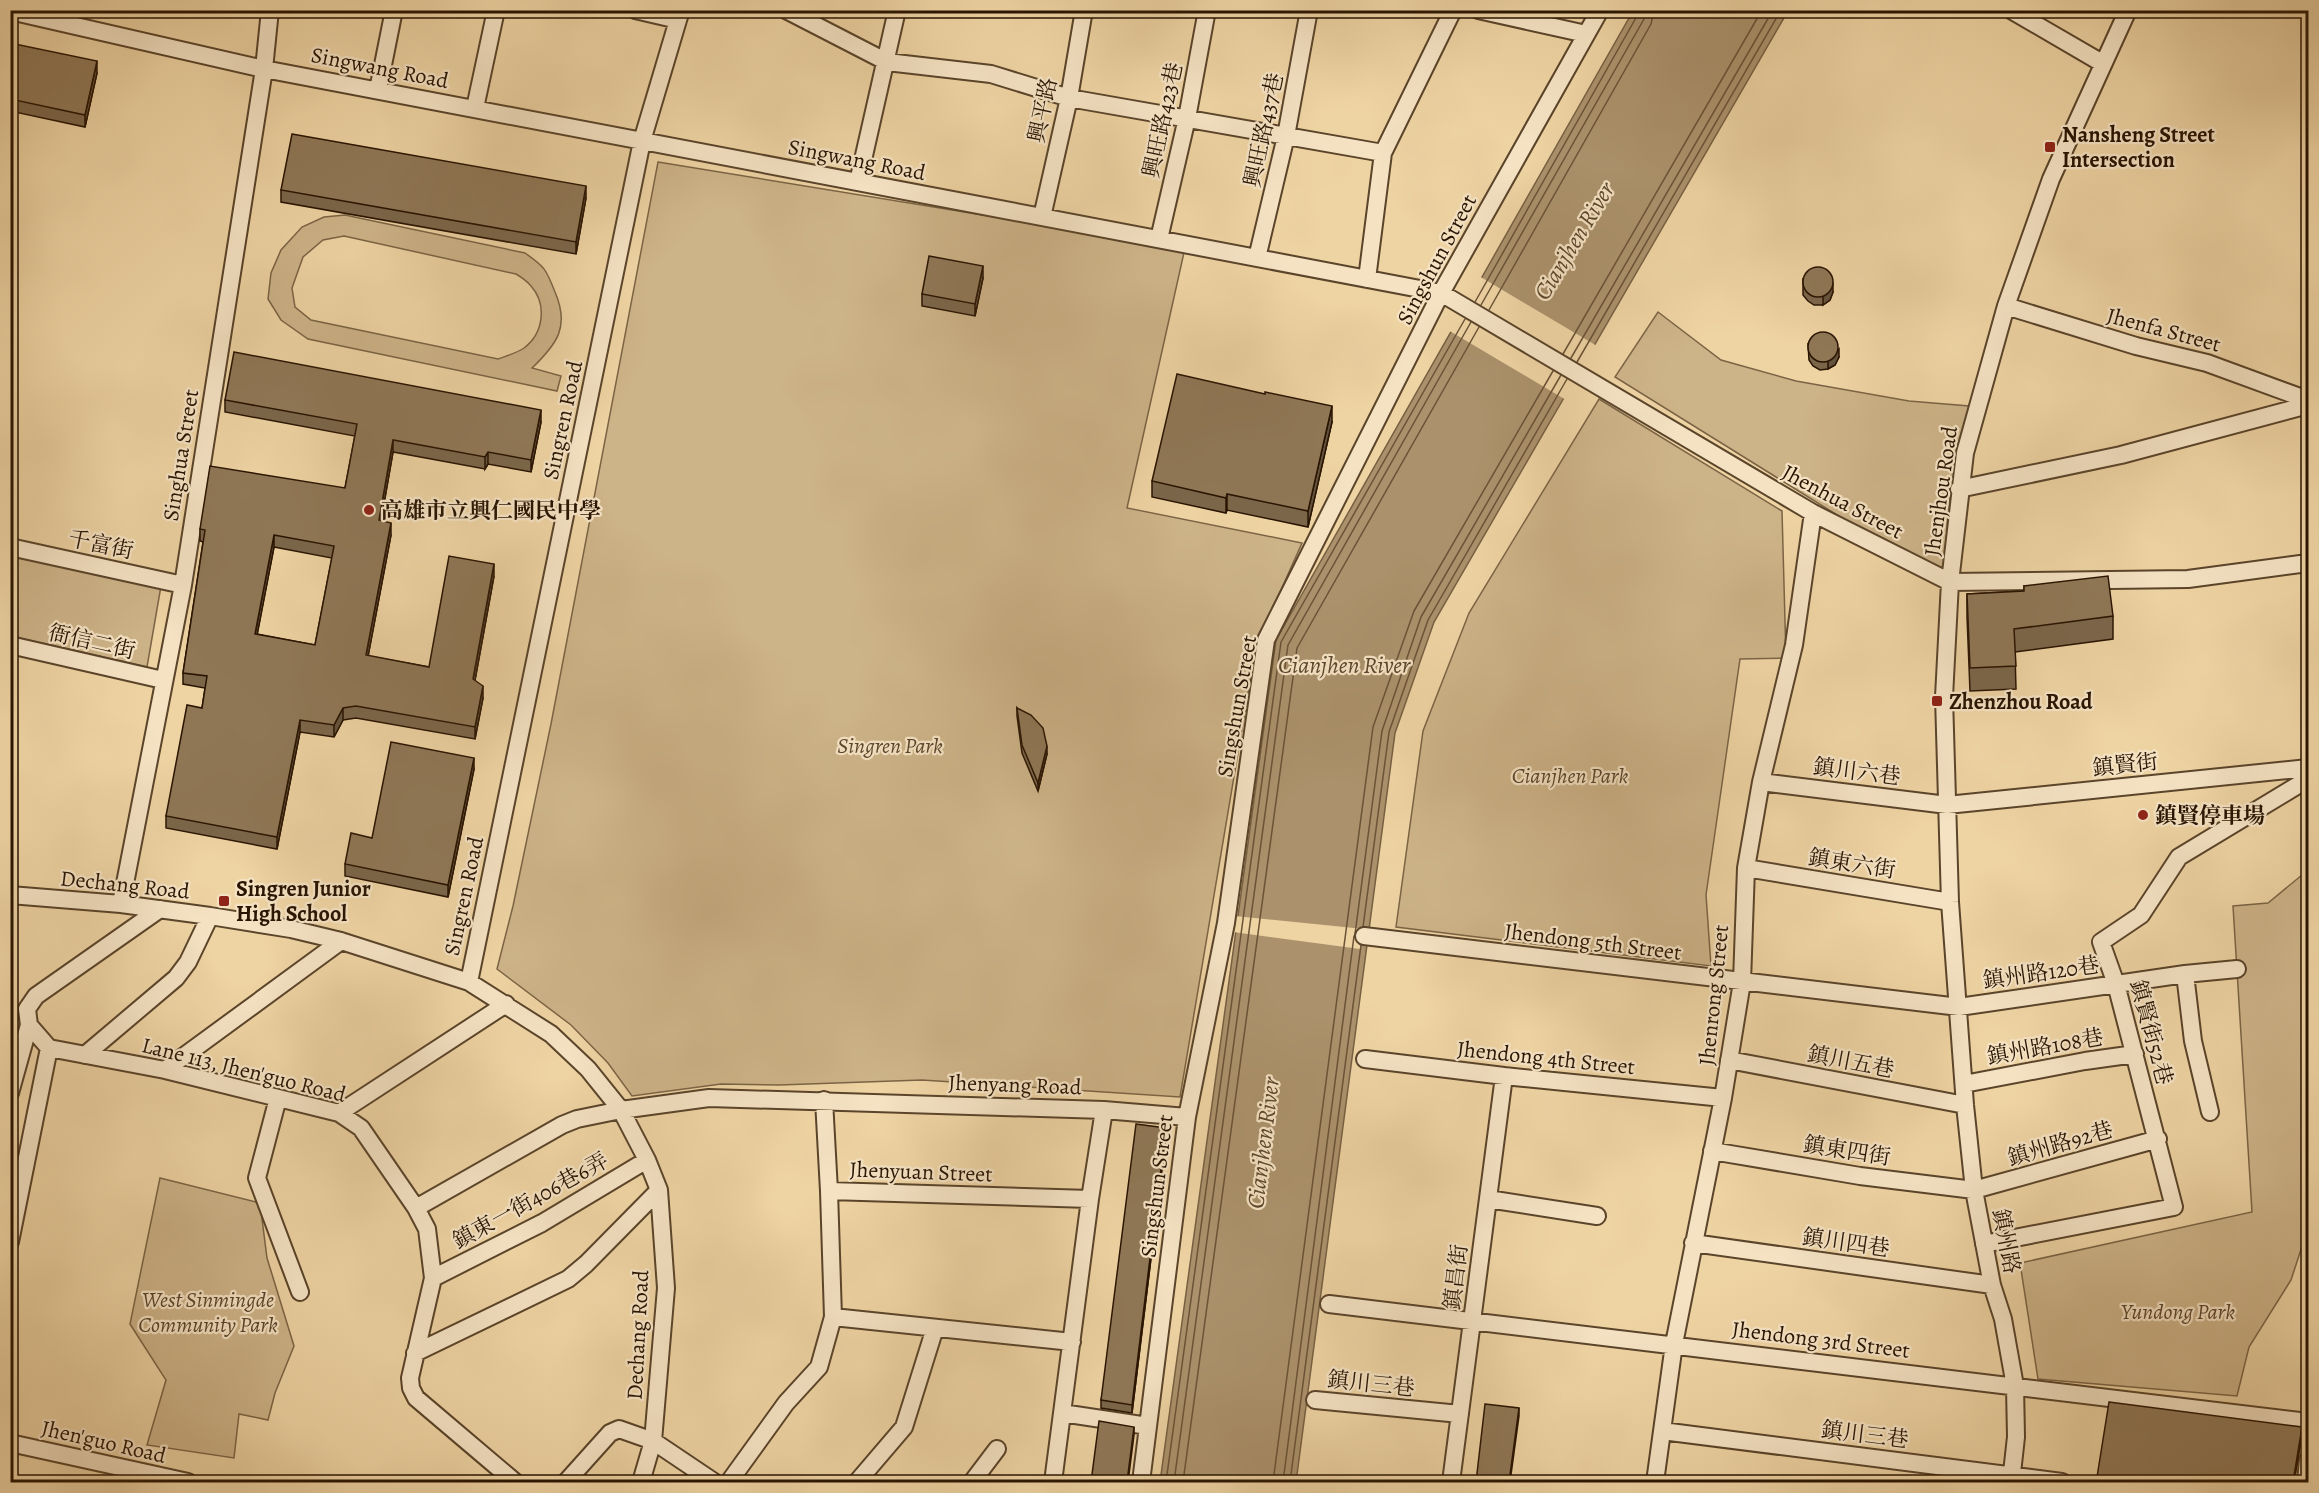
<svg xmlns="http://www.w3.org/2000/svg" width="2319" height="1493" font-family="Alegreya,'Noto Serif TC',serif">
<rect width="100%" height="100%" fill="#eed3a3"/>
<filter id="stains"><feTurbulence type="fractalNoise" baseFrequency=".00333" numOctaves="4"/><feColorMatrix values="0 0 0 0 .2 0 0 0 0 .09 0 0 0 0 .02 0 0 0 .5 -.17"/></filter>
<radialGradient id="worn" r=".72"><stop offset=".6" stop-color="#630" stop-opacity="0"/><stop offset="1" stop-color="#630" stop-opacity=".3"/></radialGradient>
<path fill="#cdb388" stroke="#7b6445" stroke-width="1.5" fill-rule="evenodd" d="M658,162L1185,248L1127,508L1302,543L1256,646L1180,1097L922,1080L779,1085L721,1084L632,1096L608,1063L571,1025L497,969L513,906L551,724Z
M345,215L525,253C545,267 546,269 555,292C570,327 557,344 532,368L561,376L557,391L308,339L281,320L268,299L271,273L281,250L302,227L324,217ZM344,236L516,274C521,277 527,281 531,286C547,304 544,333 524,348C517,353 506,356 498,359L311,320L295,307L292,288L303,257L323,240Z
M1658,312L1721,360L1796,381L1909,401L1969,406L1948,507L1945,582L1615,377Z
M1599,399L1782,511L1786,658L1740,659L1706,895L1711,966L1396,927L1423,731L1469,613Z
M11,553L161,586L147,667L11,636Z
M2308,870V1228L2291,1280L2249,1347L2237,1396L2038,1379L2020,1263L2252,1212L2233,906L2268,903Z
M160,1178L260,1203L267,1258L294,1346L275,1393L268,1420L239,1414L234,1458L147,1445L166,1380L130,1324Z"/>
<path fill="#ab926c" stroke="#776042" stroke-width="1.5" d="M1633,11H1788L1434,622L1395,733L1296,1482H1160L1276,640Z"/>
<path fill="#eed3a3" d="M1479,276L1597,346L1566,400L1448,330Z
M1235,916L1364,929L1360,949L1233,932Z"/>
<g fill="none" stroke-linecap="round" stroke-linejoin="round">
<path stroke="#6a5337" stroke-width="1.5" d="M1475,302L1637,16L1638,10
M1481,305L1644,19L1645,10
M1489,310L1651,24L1654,10
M1563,354L1762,10
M1571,358L1773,10
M1577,362L1781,10
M1363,927L1389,732L1428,620L1567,379
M1355,934L1382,731L1421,617L1561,375
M1166,1482L1281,642L1465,319
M1174,1482L1288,645L1471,322
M1183,1482L1297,648L1479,327
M1273,1482L1373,727L1414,611L1553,371
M1283,1482L1354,936
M1290,1482L1361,945"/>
<g stroke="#5a442a" stroke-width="20">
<path id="minor" d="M635,10L678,20
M786,10L887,62L991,74L1069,98L1383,153
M1478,10L1586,34
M2011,10L2102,63
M10,11L264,69L1441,293L1813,513L1950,582L2188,579L2308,563
M378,90L394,10
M475,108L496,10
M858,182L897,10
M1042,217L1069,98L1084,10
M1159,239L1187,118L1207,10
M1257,258L1286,136L1309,10
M1367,279L1383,153L1453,10
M2006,306L2136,346L2207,363L2308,400
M1959,489L2121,455L2308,405
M10,547L183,585
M10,645L163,680
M1761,782L1947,805L2308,768
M1746,868L1950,902
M10,895L121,904L210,916L291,929L341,941L469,982L551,1034L588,1069L621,1110L647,1160L659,1190L666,1288L653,1441L641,1482
M121,904L183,585L264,69L270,10
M1364,936L1959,1007L2185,974L2237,969
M2185,974L2193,1041L2210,1112
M469,982L642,141L681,10
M49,1048L165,1070L339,1113L361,1128L416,1208L427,1229L433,1278L410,1378L411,1388L416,1398L515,1482
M49,1048L29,1025L27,1009L36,996L160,909
M85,1055L176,978L188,962L210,916
M1365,1059L1504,1076L1723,1098
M1729,1060L1965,1105
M165,1070L341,941
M1964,1084L2085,1061L2135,1054
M10,1093L29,1025
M278,1098L257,1178L300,1292
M1104,1110L1187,1117
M339,1113L506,1004
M1712,1151L1860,1176L1974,1190L2158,1139
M829,1191L1090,1199
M1488,1199L1597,1216
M416,1208L562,1125L577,1119L621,1110L709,1098L1104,1110L1090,1199L1053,1482
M10,1242L49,1048
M1693,1243L1992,1285
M1984,1244L2174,1207L2116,984L2101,942L2141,915L2179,857L2308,779
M433,1278L542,1223L647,1160
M1329,1304L2308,1422
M833,1317L1072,1342
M415,1353L568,1279L586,1264L659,1190
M1315,1400L1460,1414
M1062,1413L1148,1426
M1662,1431L2062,1482
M10,1443L188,1482
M566,1482L610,1433L619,1429L653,1441L714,1482
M729,1482L786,1403L819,1367L833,1317L829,1191L824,1100
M857,1482L904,1427L935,1328
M972,1482L997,1449
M1141,1482L1187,1117L1226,923L1266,640L1441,293L1600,10
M1451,1482L1504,1076
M1655,1482L1674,1344L1723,1098L1742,982L1746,868L1761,782L1794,645L1813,513
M2011,1482L2016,1437L2015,1386L2003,1319L1992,1285L1974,1190L1965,1105L1950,902L1944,697L1950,582L1965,453L2006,306L2051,179L2128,10
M2306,1482L2308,1460"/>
</g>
<use href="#minor" stroke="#f4e2c3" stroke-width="16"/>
</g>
<path fill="#7b664a" stroke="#291402" stroke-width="1.5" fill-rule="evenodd" d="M10,43L97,73L85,127L10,111Z
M281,190L586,198L576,254L281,202Z
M983,278L975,316L922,306V294Z
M1803,279L1833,292L1830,300L1823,305H1814L1808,301L1803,295Z
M1808,344L1839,357L1835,365L1828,369L1820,370L1813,366L1809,360Z
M225,400L541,422L531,472L488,464L485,469L393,452L381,521L391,535L368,656L429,667L494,576L475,680L483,698L475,739L356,718L343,720L334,737L300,732L277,849L166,828V816L202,708L205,688L183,684V673L203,542L200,541V529L345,488L355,436L225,412ZM274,547L332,558L315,645L257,634Z
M1332,422L1308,527L1227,510L1226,513L1152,497V481Z
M2024,586L2113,616V639L2015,652L2016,689L1970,691L1967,617V594L2024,591Z
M1017,708L1047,754L1038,791L1022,753L1017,716Z
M474,769L448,897L345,876V864L372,838Z
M1166,1136L1132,1413L1101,1408V1400Z
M2302,1434L2294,1482H2097V1477Z"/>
<path fill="#64533c" stroke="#291402" stroke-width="1.5" d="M97,61V73L85,127V115Z
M586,186V198L576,254V242Z
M983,266V278L975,316V304Z
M1833,284V292L1830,300L1823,305V297Z
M1839,349V357L1835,365L1828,369V361Z
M1332,406V422L1308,527V511Z
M541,410V422L531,472V460Z
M393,440V452L379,532V520Z
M488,452V464L485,469V457Z
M1227,494V510L1226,513V498Z
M391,523V535L366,667V655Z
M274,535V547L255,646V634Z
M494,564V576L473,691V679Z
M483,686V698L475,739V727Z
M343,708V720L334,737V725Z
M300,720V732L277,849V837Z
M1047,746V754L1038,791V783Z
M474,758V769L448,897V885Z
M1166,1128V1136L1132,1413V1405Z
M1519,1408V1416L1510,1482H1509Z
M1134,1427V1435L1128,1482H1127Z
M2302,1427V1434L2294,1482H2293Z"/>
<path fill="#8f7756" stroke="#291402" stroke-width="1.5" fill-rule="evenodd" d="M10,43L97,61L85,115L10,99Z
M292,134L586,186L576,242L281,190Z
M929,256L983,266L975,304L922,294Z
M1803 282a15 15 0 1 1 30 0a15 15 0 1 1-30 0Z
M1808 347a15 15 0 1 1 30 0a15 15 0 1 1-30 0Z
M234,352L541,410L531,460L488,452L485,457L393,440L379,520L391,523L366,655L429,667L449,556L494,564L473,679L483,686L475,727L356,706L343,708L334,725L300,720L277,837L166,816L187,705L202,708L207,676L183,673L205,530L200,529L210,466L345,488L357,424L225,400ZM274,535L334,546L315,645L255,634Z
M1177,374L1265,394V392L1332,406L1308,511L1227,494L1226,498L1152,481Z
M2108,576L2113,616L2014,629L2016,666L1970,668L1967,594L2024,591V586Z
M1017,708L1031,715L1043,728L1047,746L1038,783L1022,745Z
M391,742L474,758L448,885L345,864L351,833L372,838Z
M1136,1124L1166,1128L1132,1405L1101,1400Z
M2109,1402L2302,1427L2293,1482H2140L2097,1477Z
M1485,1404L1519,1408L1509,1482H1476Z
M1099,1421L1134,1427L1127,1482H1091Z"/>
<g fill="#8f2418" stroke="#f4e2c3" stroke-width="2">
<rect x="2044" y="141" width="12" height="12" rx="3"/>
<circle cx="369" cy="510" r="6"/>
<rect x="1931" y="695" width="12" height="12" rx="3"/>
<circle cx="2143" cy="815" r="6"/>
<rect x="218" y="895" width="12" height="12" rx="3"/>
</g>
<g text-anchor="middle" stroke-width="4.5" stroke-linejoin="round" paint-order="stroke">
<g font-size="22" fill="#291402" stroke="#f4e2c3">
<text transform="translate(380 67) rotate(11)" y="8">Singwang Road</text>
<text transform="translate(1042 110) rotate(-78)" y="8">興平路</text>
<text transform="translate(1162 120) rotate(-78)" y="8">興旺路423巷</text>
<text transform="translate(1263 130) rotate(-78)" y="8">興旺路437巷</text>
<text transform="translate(857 159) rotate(11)" y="8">Singwang Road</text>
<text transform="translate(1436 259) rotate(-62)" y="8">Singshun Street</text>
<text transform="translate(2164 329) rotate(15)" y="8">Jhenfa Street</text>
<text transform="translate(562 420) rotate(-78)" y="8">Singren Road</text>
<text transform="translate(180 455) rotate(-81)" y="8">Singhua Street</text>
<text transform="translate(1940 491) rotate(-82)" y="8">Jhenjhou Road</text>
<text transform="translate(1843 501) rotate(28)" y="8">Jhenhua Street</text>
<text transform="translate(101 544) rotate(12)" y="8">千富街</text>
<text transform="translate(92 641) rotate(13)" y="8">衙信二街</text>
<text transform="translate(1236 706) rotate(-80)" y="8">Singshun Street</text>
<text transform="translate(2125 764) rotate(-6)" y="8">鎮賢街</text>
<text transform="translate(1857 771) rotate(7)" y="8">鎮川六巷</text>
<text transform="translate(1852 863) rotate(9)" y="8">鎮東六街</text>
<text transform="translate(125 884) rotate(6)" y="8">Dechang Road</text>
<text transform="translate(463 896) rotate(-78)" y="8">Singren Road</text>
<text transform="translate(1593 941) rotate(7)" y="8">Jhendong 5th Street</text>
<text transform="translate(2041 972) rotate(-8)" y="8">鎮州路120巷</text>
<text transform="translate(1713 995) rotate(-84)" y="8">Jhenrong Street</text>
<text transform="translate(2152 1032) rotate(75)" y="8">鎮賢街52巷</text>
<text transform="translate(2045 1046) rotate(-10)" y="8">鎮州路108巷</text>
<text transform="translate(1546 1057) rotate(6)" y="8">Jhendong 4th Street</text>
<text transform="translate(1851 1061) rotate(11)" y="8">鎮川五巷</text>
<text transform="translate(244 1069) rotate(14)" y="8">Lane 113, Jhen'guo Road</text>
<text transform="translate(1015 1084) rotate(2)" y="8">Jhenyang Road</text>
<text transform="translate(2060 1143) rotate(-16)" y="8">鎮州路92巷</text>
<text transform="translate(1847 1150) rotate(9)" y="8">鎮東四街</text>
<text transform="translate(921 1171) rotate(2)" y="8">Jhenyuan Street</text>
<text transform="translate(1156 1186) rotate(-83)" y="8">Singshun Street</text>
<text transform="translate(530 1200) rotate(-29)" y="8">鎮東一街406巷6弄</text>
<text transform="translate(2007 1241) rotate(79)" y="8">鎮州路</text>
<text transform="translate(1846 1242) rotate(8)" y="8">鎮川四巷</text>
<text transform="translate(1455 1277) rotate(-83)" y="8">鎮昌街</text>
<text transform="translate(637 1335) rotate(-87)" y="8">Dechang Road</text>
<text transform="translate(1821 1339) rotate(7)" y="8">Jhendong 3rd Street</text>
<text transform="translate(1371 1383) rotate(6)" y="8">鎮川三巷</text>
<text transform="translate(1865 1434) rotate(7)" y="8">鎮川三巷</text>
<text transform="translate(104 1441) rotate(13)" y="8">Jhen'guo Road</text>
</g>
<g font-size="22" font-weight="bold" fill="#291402" stroke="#f4e2c3" text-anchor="start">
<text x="2062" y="142">Nansheng Street<tspan x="2062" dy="25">Intersection</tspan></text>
<text x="381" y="518">高雄市立興仁國民中學</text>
<text x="1949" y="709">Zhenzhou Road</text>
<text x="2155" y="823">鎮賢停車場</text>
<text x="236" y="896">Singren Junior<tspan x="236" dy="25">High School</tspan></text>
</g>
<g font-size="22" font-style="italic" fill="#5a442a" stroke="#f4e2c3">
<text x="890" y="753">Singren Park</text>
<text x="1570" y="783">Cianjhen Park</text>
<text x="208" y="1307">West Sinmingde<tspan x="208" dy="25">Community Park</tspan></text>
<text x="2178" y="1319">Yundong Park</text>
</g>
<g font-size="24" font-style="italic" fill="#5d462c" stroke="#f4e2c3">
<text transform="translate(1574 241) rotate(-59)" y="8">Cianjhen River</text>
<text x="1344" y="673">Cianjhen River</text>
<text transform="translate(1263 1143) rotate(-83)" y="8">Cianjhen River</text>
</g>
</g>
<rect width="2319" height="1493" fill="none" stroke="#eed3a3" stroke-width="36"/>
<rect x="12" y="12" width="2295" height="1469" fill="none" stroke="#291402" stroke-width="3"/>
<rect x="18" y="18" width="2283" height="1457" fill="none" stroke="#291402" stroke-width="1.5"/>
<rect width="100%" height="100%" filter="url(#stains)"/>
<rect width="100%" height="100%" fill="url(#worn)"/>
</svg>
